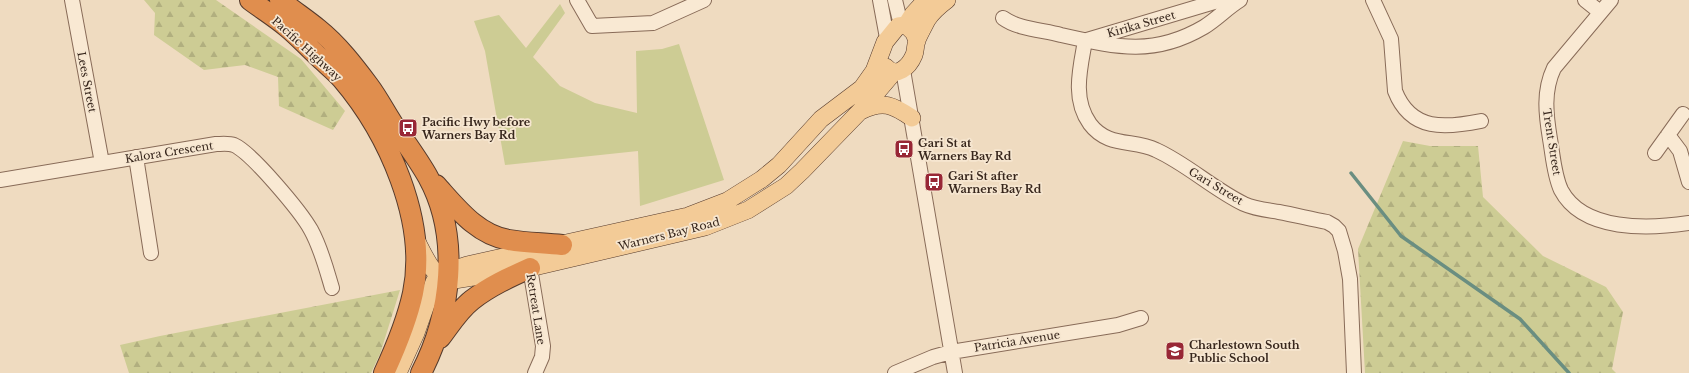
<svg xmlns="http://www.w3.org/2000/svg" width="1689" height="373" font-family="'Libre Baskerville',serif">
<defs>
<pattern id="forest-firs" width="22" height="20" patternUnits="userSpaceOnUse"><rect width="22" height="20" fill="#cdcc94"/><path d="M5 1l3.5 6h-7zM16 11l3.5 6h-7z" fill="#b1af7f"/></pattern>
</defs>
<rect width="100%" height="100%" fill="#efdbc0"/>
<path fill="#cdcc94" d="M560,4L565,13L533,57L560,86L595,103L637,113L636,51L662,49L679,44L724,180L640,206L638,151L505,165L485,51L474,21L499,15L526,48Z"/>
<path fill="url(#forest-firs)" d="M144,0H216L301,59L345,111L333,130L279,106L278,77L245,65L204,70L154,35L155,13Z
M1403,141L1430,146H1478L1483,197L1543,256L1606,287L1623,312L1612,369L1616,373H1365L1358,249Z
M400,290L380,354L371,373H129L120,345L160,336Z"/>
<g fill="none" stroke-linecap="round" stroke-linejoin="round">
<path stroke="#6a8e81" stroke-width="3.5" d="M1351,173L1401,236L1520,319L1569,373"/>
<g stroke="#886b58" stroke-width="16">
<path id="minor" d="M72,0L102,163
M577,0L592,26L653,23L704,0
M880,0L887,38
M895,0L901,25
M1373,0L1391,39L1395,91C1411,132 1446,128 1481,121
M1585,0L1600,12
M1611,0L1554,68C1543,91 1546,115 1550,139C1553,156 1554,175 1561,190C1583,232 1649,229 1689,223
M1003,18C1018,29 1042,30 1061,35C1115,47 1153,57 1204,27C1217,19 1227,8 1240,0
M1087,40L1221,0
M1085,41C1080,69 1072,99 1090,124C1108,148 1134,139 1156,150C1187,164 1213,189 1244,204C1255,209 1267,210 1279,212C1295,215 1311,219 1327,222L1334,226L1339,231L1345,251L1350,279L1354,373
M903,70L955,373
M1668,135L1680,151L1689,182
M1655,153L1683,114
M136,157L151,253
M0,180L216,144C221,144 229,143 234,145C252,153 301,212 311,230C321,248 326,268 332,288
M530,268L543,346L542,357L535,373
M895,373L933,357L951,352L1118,325L1141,318"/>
</g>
<g stroke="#553a2c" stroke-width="18">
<path id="major" d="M906,25L913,14L926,0
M886,67C896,79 909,67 914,55C916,50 915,45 917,40C920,33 924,26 927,20C932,12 939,6 947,0
M861,111C883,100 893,105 912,118
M415,238C423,252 431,275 448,281L530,268L705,227L748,210L786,186L802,171L866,105L894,72
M398,373L416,333L434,282L443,273L467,265L688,216L727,201L762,179L779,165L821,119L862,88L874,71L885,42L898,26L906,25L914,33L917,41"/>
</g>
<g stroke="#553a2c" stroke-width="22">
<path id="highway" d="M250,0C262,9 275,17 287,27C298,36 309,48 320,58C327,65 335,71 342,79C388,133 428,221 413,293C407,321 396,347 384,373
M280,0C292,10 306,19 318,29C338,45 354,66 369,86C378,98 385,112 393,124C405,142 418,159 428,177C461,237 451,315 421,373
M436,185C456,207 477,235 509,240C526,243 544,243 562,245
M440,338C450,325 459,310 472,300C490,286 510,277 530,268"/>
</g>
<use href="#minor" stroke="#f9e9d3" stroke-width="14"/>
<use href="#major" stroke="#f3cb97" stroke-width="17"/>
<use href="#highway" stroke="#e08e4e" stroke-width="20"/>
</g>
<defs>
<g id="bus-square" transform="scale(1)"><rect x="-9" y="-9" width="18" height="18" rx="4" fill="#982736" stroke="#f6e6d0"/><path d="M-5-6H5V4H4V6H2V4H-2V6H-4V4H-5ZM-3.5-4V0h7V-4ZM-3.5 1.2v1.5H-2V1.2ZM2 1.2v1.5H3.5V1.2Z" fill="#fff"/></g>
<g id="school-square" transform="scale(1)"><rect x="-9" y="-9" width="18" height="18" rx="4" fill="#982736" stroke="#f6e6d0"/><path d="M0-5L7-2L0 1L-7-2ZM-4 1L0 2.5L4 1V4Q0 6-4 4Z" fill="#fff"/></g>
</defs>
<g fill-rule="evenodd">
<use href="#bus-square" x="408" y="128"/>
<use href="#bus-square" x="904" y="149"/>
<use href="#bus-square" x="934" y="182"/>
<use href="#school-square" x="1175" y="351"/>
</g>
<g text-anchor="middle" stroke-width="3.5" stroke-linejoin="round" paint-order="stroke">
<g font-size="11" fill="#37261c" stroke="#f6e6d0">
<text transform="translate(1141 24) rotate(-16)" y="4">Kirika Street</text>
<text transform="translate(307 49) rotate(42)" y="4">Pacific Highway</text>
<text transform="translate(87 82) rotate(79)" y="4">Lees Street</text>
<text transform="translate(1552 142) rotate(81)" y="4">Trent Street</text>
<text transform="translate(169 152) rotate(-9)" y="4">Kalora Crescent</text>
<text transform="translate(1216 186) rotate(31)" y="4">Gari Street</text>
<text transform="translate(669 234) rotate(-14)" y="4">Warners Bay Road</text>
<text transform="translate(536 309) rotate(81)" y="4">Retreat Lane</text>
<text transform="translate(1017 341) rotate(-9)" y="4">Patricia Avenue</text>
</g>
<g font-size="11" font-weight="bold" fill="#37261c" stroke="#f6e6d0" text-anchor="start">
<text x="422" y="126">Pacific Hwy before<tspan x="422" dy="13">Warners Bay Rd</tspan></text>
<text x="918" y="147">Gari St at<tspan x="918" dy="13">Warners Bay Rd</tspan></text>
<text x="948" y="180">Gari St after<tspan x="948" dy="13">Warners Bay Rd</tspan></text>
<text x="1189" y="349">Charlestown South<tspan x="1189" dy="13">Public School</tspan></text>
</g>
</g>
</svg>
